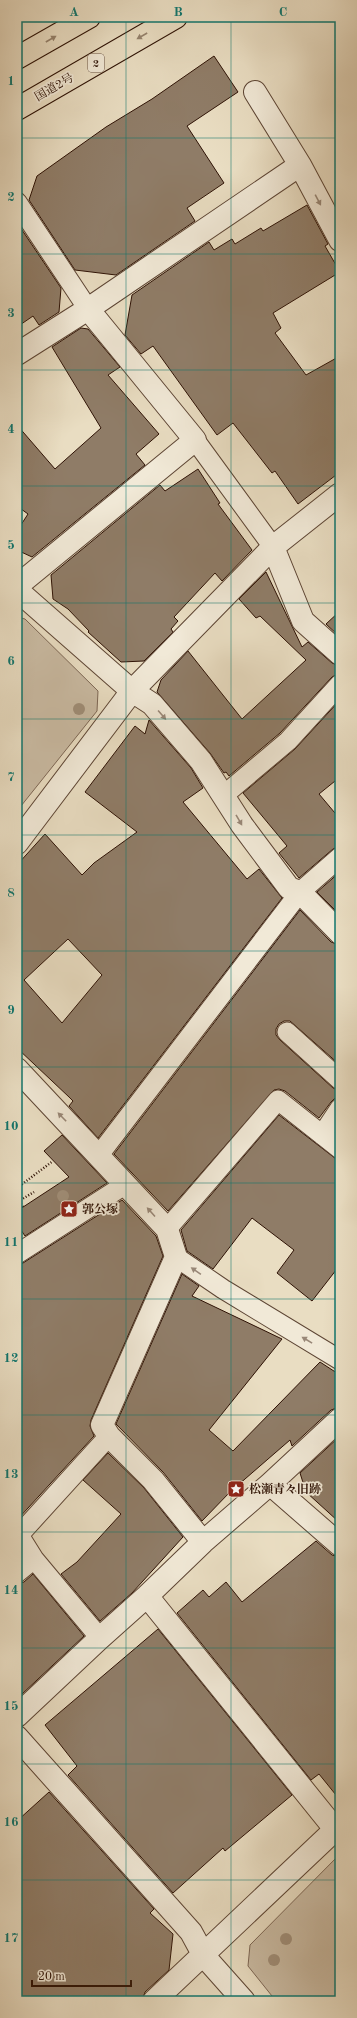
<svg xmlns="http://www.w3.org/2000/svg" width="357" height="2018" font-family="'Old Standard TT','Noto Serif JP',serif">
<rect width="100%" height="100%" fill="#e9ddc2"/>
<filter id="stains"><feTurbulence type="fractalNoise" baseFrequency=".005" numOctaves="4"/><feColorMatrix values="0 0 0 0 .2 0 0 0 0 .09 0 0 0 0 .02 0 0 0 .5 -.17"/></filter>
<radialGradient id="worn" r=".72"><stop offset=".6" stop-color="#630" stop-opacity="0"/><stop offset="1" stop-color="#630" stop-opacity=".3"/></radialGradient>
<path fill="#c9baa2" stroke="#7c6654" d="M17,617L25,619L98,691L97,711L17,811Z
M340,1854V2001H276L248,1966L250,1945Z"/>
<path fill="#8f7c67" stroke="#2e1205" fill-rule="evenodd" d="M214,56L238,92L187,126L224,183L187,208L195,221L116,275L75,270L29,200L37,176L106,127L152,99Z
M307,205L328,244L325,246L340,272L273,313L281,328L275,333L306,375L340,356V472L298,504L275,471L272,473L233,423L217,435L153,346L141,354L125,335L132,295L209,242L214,250L232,239L235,244L261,228L263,231Z
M20,227L61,288L59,312L39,325L33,316L17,327V237Z
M81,328L88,329L120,367L108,375L159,434L136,454L145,465L32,557L17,550V531L28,514L17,506V425L55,469L101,428L52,347Z
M198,469L220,503L218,504L252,550L222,581L215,573L174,617L178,621L171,629L173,632L144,661L121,662L88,632L89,631L68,609L53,599L51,575L160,485L165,491Z
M266,572L302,647L308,642L332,663L340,666V673L332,677L280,733L229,776L226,772L224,773L210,753L157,692L161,680L188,651L242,719L306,660L260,616L256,618L239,599Z
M340,611V637L326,624Z
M340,700V777L319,794L340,819V846L333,849L299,878L279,853L287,846L243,793L295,749Z
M149,720L191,768L203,788L183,802L247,879L259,869L282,898L98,1138L69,1106L73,1101L69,1097L17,1048V865L45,834L82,875L94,863L137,832L85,792L135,726L145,734ZM68,939L102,975L62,1023L24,980Z
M340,872V915L317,892Z
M300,910L331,942L340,945V1065L290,1021H284L279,1024L276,1029V1035L280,1040L333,1088L340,1091V1093L331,1102L319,1118L285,1091L279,1089L274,1090L168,1211L114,1154Z
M279,1115L340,1162V1265L312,1301L277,1273L294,1250L252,1218L213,1269L187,1251L181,1230Z
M62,1135L107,1183L25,1236L17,1224V1211L69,1177L44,1151Z
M122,1200L156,1236L163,1256L91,1420L90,1426L94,1436L17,1520V1265L23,1263Z
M182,1274L199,1286L192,1296L282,1339L209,1430L233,1451L320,1362L340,1375V1407L331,1410L292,1446L290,1440L230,1492L202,1521L163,1472L116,1424Z
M340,1436V1528L336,1525L339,1522L306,1492L300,1473Z
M108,1453L144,1488L183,1537L132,1593L100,1621L61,1574L77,1562L121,1514L83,1480Z
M316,1541L332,1555L340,1557V1800L319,1774L311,1780L177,1613L203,1590L209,1597L226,1582L242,1602Z
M33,1574L84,1636L21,1695L17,1690V1584L24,1582Z
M158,1629L292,1795L225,1851L223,1848L173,1893L68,1775L77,1766L45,1725Z
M49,1792L154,1909L150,1913L173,1934L169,1970L145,1992L142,2001H17V1821Z"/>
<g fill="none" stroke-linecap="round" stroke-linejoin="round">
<g stroke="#5d4534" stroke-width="21">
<path id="service" d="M17,202L88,309
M195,440L273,547
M224,795L288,741L340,684
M287,1032L340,1080
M322,1135L340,1108
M99,1155L300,892L340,857
M167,1229L278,1100L340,1149
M17,1254L126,1184
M176,1257L223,1289L340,1360
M17,1573L34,1559
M100,1638L34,1559L19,1535L109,1436"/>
</g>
<g stroke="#5d4534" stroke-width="24">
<path id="minor" d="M255,92L300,165L340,240
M17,354L88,309L300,165
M273,547L303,621L340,654
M17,586L195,440L88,309
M17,590L132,691L152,704L201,761L242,825L289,888L300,892L340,933
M17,843L132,691L273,547L340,494
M17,1069L167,1229L176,1257L102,1425L109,1436L153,1480L203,1542
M270,1484L340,1545
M17,1532L19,1535
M147,1596L335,1829
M17,1716L100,1638L147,1596L203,1542L270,1484L340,1419
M17,1737L191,1932L204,1956L244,2001
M154,2001L340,1825"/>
</g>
<g stroke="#2e1205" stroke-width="24">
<path id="trunk" d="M17,58L89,17
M17,109L176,17"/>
</g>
<path stroke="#2e1205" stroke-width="2.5" stroke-dasharray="1 2" stroke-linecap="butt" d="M17,1188L53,1161
M23,1207L19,1201L34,1192"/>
<use href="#service" stroke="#f1e9d7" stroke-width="19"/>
<use href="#minor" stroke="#f1e9d7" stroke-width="22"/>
<use href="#trunk" stroke="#e9ddc2" stroke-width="22"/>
</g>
<g fill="#a08e78">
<circle cx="79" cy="709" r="6"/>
<circle cx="63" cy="1196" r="6"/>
<circle cx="286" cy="1939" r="6"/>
<circle cx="274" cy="1960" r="6"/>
</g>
<defs><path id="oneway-solid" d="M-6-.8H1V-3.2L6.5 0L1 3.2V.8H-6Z"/></defs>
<g fill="#95826d">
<use href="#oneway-solid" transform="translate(142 36) rotate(150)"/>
<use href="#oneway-solid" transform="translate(51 39) rotate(-30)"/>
</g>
<g fill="#998878">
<use href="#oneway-solid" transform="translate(318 200) rotate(62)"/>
<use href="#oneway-solid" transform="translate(162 715) rotate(49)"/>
<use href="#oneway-solid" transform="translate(239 820) rotate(60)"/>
<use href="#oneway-solid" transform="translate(62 1117) rotate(-134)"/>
<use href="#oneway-solid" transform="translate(151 1212) rotate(-132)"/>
<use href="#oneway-solid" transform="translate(196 1271) rotate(-145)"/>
<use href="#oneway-solid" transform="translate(307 1340) rotate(-149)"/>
</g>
<path fill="none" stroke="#0f766e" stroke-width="1" stroke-opacity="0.55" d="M126,17V2001M231,17V2001M17,138H340M17,254H340M17,370H340M17,486H340M17,603H340M17,719H340M17,835H340M17,951H340M17,1067H340M17,1183H340M17,1299H340M17,1415H340M17,1532H340M17,1648H340M17,1764H340M17,1880H340"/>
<defs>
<g id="sight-square" transform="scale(0.9)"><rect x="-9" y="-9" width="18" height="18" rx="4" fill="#8f2418" stroke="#f1e9d7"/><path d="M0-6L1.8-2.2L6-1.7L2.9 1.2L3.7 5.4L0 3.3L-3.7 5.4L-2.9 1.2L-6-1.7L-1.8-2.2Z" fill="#fff"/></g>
</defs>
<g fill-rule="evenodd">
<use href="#sight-square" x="69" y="1209"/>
<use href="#sight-square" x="236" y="1489"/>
</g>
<g text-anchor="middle" stroke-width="3.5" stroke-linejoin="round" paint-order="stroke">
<rect fill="#f1e9d7" stroke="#685244" stroke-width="1" x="88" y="54" width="16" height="18" rx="3"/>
<g font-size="11" font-weight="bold" fill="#2e1205">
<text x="96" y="67">2</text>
</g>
<g font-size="12" fill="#2e1205" stroke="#f1e9d7">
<text transform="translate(54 87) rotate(-30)" y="4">国道2号</text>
</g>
<g font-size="12" font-weight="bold" fill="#2e1205" stroke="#f1e9d7" text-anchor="start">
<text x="82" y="1213">郭公塚</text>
<text x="249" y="1493">松瀬青々旧跡</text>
</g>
</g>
<rect width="357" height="2018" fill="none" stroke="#e9ddc2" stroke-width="44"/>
<path d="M32 1980v6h99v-6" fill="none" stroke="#2e1205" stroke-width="2"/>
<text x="38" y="1980" font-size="12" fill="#2e1205" stroke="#f1e9d7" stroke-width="3" paint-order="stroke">20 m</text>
<rect x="22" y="22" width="313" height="1974" fill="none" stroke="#0f766e" stroke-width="1.5"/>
<g font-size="13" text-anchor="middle" font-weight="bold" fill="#0f766e">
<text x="74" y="16">A</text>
<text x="178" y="16">B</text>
<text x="283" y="16">C</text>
<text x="11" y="85">1</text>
<text x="11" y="201">2</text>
<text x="11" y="317">3</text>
<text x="11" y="433">4</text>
<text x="11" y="549">5</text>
<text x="11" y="665">6</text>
<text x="11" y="781">7</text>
<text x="11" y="897">8</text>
<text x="11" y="1014">9</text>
<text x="11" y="1130">10</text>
<text x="11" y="1246">11</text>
<text x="11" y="1362">12</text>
<text x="11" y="1478">13</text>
<text x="11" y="1594">14</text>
<text x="11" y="1710">15</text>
<text x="11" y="1826">16</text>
<text x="11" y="1942">17</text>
</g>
<rect width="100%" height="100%" filter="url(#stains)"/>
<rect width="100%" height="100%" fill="url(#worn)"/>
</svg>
